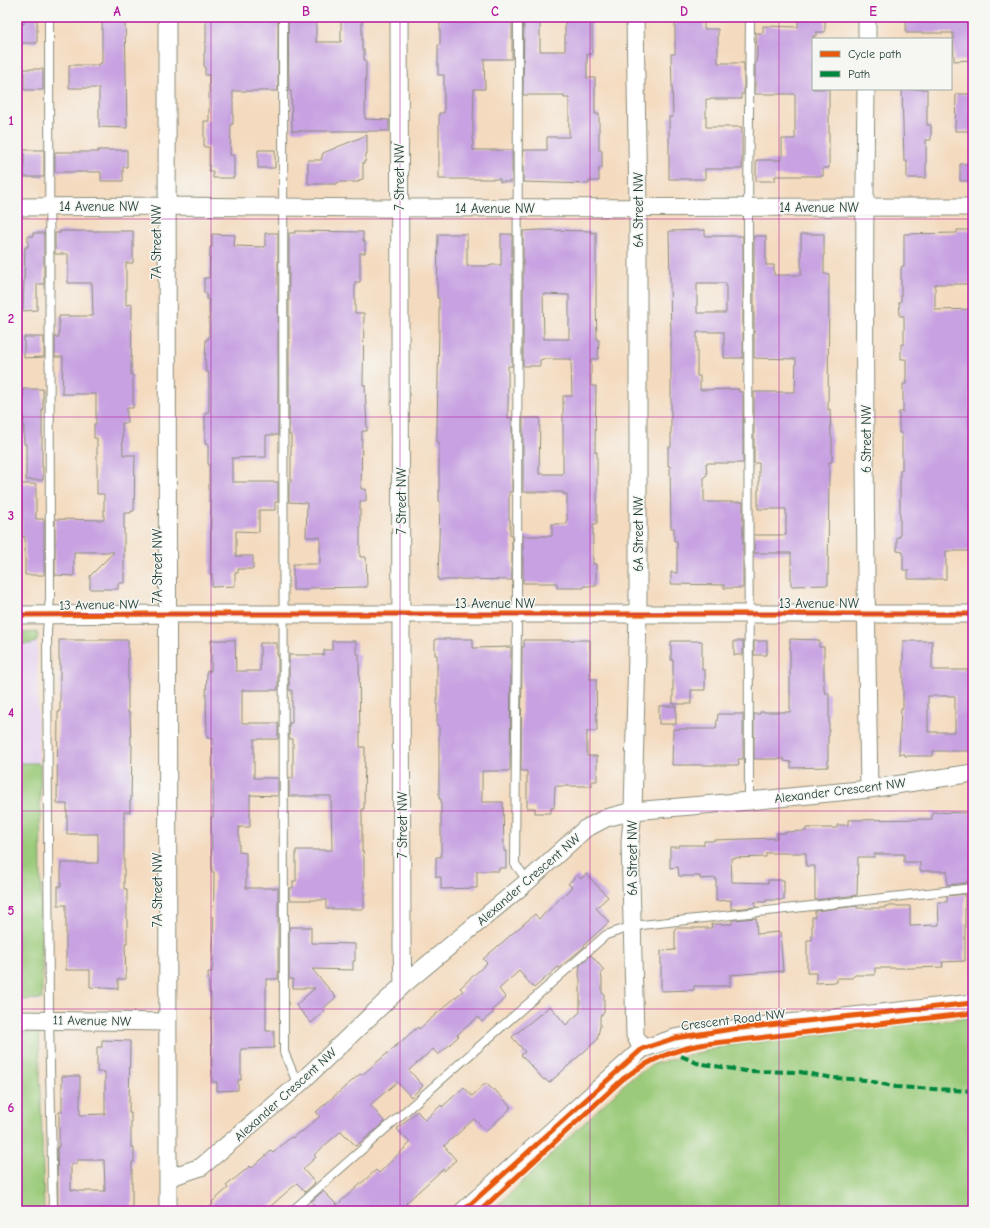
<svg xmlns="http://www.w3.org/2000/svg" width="990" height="1228" font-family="'Comic Neue',sans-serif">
<rect width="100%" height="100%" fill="#f6f6f2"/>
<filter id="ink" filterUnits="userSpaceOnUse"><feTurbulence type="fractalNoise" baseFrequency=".025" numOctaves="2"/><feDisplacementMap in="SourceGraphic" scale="8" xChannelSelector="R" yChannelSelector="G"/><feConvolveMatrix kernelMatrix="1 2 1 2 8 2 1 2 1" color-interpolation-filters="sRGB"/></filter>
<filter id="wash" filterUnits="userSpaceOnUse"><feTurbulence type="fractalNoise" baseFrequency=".012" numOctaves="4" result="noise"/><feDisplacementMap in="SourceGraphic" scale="16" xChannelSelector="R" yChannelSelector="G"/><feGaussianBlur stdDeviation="0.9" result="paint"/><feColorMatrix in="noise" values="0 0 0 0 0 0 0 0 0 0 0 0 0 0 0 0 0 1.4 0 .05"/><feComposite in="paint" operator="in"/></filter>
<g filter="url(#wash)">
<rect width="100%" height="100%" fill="#f4dbc0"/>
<path fill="#e6d2f0" d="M37,632L41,1001H17V633Z"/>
<path fill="#9bcb7a" stroke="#5d8457" d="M37,632L38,638L36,642L31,644H17V633Z
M17,763H38V765H40L42,999L17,1000Z
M973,1017V1211H492L630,1079L654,1064L725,1046Z
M39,1032L44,1211H17V1033Z"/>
<g id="blocks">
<path fill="#c7a1e1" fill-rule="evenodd" d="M24,17H37V43H17V24H24Z
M102,17H122L121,19H125L127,128L99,127V88H69V65H100V63H102Z
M206,17H278V91H233V124H231L230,155H234V178H213V171H209V147H204V121H209V75H205V66H204V53L205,52V43H206Z
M288,17H316V42H341V17H362V50H364V60H366L365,119L389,120V131H292L291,91H289Z
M440,17H512V59H484L485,89H474L473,125V150H512V182H500V179H439V113H444V75H438V45H440Z
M524,17H540V51H565V17H592V54H587V78H595V114H599V150H602V168H599V181H589V184L523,182V150H547V137H569V98H564V95H523Z
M675,17H704V29H718V63H744V94H741V99H706V127H742V169H705V179H669V117H673L671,54H675Z
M798,17H825V32H816V36H813V89H829V168H823V176H775V181H756V160H782V139H795V94H755V63H756L757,56L756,33H763V26L798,27Z
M906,17H935V20H973V60L954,61L953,33H906Z
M24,69H43V90H24Z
M902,89H927V125H931V140H926V178H907V161H904Z
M956,94H973V131H955Z
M367,135V154H366L365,162H363V179L359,180V182H338L337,184H308V160H321L323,153Z
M24,150H44V177H24Z
M98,150H127V167H123V181H101V172H55V152H98Z
M258,150H275V168H258Z
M960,164H973V181H960Z
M540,230L591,231V233L596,232V304L597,340H599L598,359H591V386H596L595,452H597V524H593V564H596V586H584V588H557V583H523V536H552V524H567V494H563V492H523V418H540L539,474H563V396H572L571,359H543L540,360V366H523V231ZM543,294L569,295V339H544Z
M705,230V236H743V358H724V332H697V376H700V390L739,389V392H743V463H706L707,475L704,477V502H743V588H724V585L671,584V572L677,573V541H674V528H671L670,466H668V447H671V338L669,231ZM697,283H726V313H697Z
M957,230H973V284H935V310L973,309V354H970V410H972L971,464H973V551H946V579H908V570H903V552L897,551V537H900V470H902V433H899V412H903V384H906V359H901V344H904V316H900L899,302H901V269L902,266H904V234L957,233Z
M60,231H133V263H126V305L132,304L131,375H133V408H127V423H122L123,455H135L134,511H131V513H124V583H118V589H90V576L114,552H74V576L55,575V519L104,520V494H97V438H94V424H96V394H62L63,357H55V337H59V316H93L92,283H68V254H55V233H60Z
M295,231L363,232V241H365V253H360V282H355V313H364L363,385H365L367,431H362L361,489H366V501H360V557H366L367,587L309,588V590H293V564H320V537H306L307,503L289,502V482H291V435H289V233H295Z
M33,233H44V284H37V310L23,311L25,247H28V236H33Z
M265,233H278V435H266V457L232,458V482H278V502H275V510H259V532L236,531V556H253V569H238V573H235V586L212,587V574H210L211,502H209V464H208V444H205V412H209V372H206L205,361L206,339H209V300H207V293H204V278H209L210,247H212V234L235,235L234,246L265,247Z
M438,234H467V266H491V265H501V234H512V366H508V418H512V492H509V519H510V535H512V580L457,579V580H438L440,501H439V442H437V427L439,329V298H437Z
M801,234H824V274H829L828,410L830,409L831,437H832V462H829L828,585L791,586V553H754V535H786V509H758V490H759V463H754V392H795L796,359L754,358V236H766V265H774V275H801Z
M24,337H44V357L24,358Z
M23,389H43V410H42V467H43V480H26V444H24Z
M17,484H36V519H44V575H25V537H22V503H17Z
M435,639H473V648L511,647L510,771H482V802H503L504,851H506V868H499V871H477V888L441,889V877H436V857H441V799H439V725H437V655H435Z
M790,639L819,640V647H824V690L825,693H829V736H828V767L791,768V762L784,761V759H754V714H760V712H790Z
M59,640H128V713H130L131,745H132L131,801H130V812H124V889H127V943H125L126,979H118V989L90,987V970H66V905H58V886H61V863H98V834H67V804H57L58,712H60V660H59Z
M211,640H235L236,671H260V643H277V655H278V690H242V723H278V739H254V778H278V796L250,795V827H239V852L246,853V888H278V979H266V1031H274V1048L241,1049V1080H238V1090L217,1091V1082H212L211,993H209L208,972H212L213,960L214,872H212L211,817H213V766H212L213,738H207L206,697L207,674V671H211Z
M524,640H590V679H596L597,731H587V756H597V781H592V786H555L554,808H551V813H535V808H527V771H521L522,647H524Z
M332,641H356V654H359L360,747H365L364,809H362V851H363L364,859V909H326V900H289V888H293V881H296V850H332L331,796H289V778L293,779V739H289V723H292V690H289V655H324V650H332Z
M671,641H702V670H705V690H691V704H673V660H671Z
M734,641H743V655H734Z
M754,641H767V655H754Z
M903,641H932V670H971V731H973V751H933V756H905V754H899L901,708H903ZM928,696H955V732H928Z
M659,706H676V724H659Z
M718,714H743V759H738L739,765H672L673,729H716Z
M932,812L973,813V880H967V883H965L947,885V871H920V862H904V854H874V857H858L857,895L815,900V866H806V853H766V857L731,858L732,882L768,883V880H784V900H766V902H755L756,907L731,909V900L716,901V878L700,879V876H679L678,867L670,868V847H679V845H704V841H713V840L777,838V833H786V832L806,831V828H837V825H848V820L932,819Z
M586,874L608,897L596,908L609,922L584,945V947L559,968L558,967L534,988L519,971L499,989L506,998L492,1010L494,1012L482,1022L478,1017L457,1035L459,1036L438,1055L433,1049L409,1070L423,1086L411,1097L397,1082L370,1105L385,1122L356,1146L341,1131L314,1155L316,1157L303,1169L315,1183L305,1192L297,1183L265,1211H205L213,1204L212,1202L228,1188L226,1186L250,1166L252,1168L271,1151L273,1153L291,1137L292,1138L301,1131L302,1132L320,1116L316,1112L360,1074L362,1075L418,1027L419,1029L463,991L460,988L487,963L483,959L535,914L539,919L572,887L568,884L577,875L581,879Z
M965,894V961L942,962L943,967L911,968H875V975H855L852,978H837V982L816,983V973H807V940H812V917H815V911L857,906V908H885V906H910V926L939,925L938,902H947V896Z
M756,918L757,934L780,932L783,971L730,975V986H694V990L661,991V951L675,950V928H712L711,924H732V920Z
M289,927H311V943L355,944V961H353V970L312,969L336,997L323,1009L325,1011L311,1023L296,1005L315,988H293V979H289Z
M591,955L604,970L601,973L602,980V993L604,994V1013L600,1016V1026L597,1040L549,1083L545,1079L544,1080L521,1055L525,1052L512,1037L550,1006L566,1025L580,1012V979L579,976L580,965Z
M102,1040L130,1041L129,1113H131V1147H134V1162H132V1211L58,1210L57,1147H59V1112H62V1076H80V1115L105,1114V1072H97V1047H102ZM77,1160H104L105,1191H77V1190H71V1164H77Z
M486,1083L493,1090L494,1089L511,1107L509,1108L510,1109L486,1131L474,1119L444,1146L456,1160L444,1171L443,1169L406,1203L414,1211H320L311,1202L323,1191L337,1205L376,1170L379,1173L410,1143L397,1129L417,1111L425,1120L441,1105L442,1107L464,1087L472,1096Z"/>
</g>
</g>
<g filter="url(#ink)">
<use href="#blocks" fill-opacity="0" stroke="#8a8c7a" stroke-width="1"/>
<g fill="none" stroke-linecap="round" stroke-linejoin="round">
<g stroke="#8a8c7a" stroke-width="10">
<path id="lane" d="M49,17L50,598L47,631L49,1020L53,1211
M283,17L284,1052L298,1085
M518,17L517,614L515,864L528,881
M749,801L748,207L750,17
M292,1211L606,935L633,926L973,888"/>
</g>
<g stroke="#8a8c7a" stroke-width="19">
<path id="street" d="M167,17L168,1211
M399,17C399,327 402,637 402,947L403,985
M635,17L638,208V613L633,811L630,841L635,1035L642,1049
M867,39V17
M866,89C863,322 865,555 869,789
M17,207L167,206L380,208L973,207
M17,615L168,614H973
M17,1020L168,1022
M168,1178L201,1167L298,1085L403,985L528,881L585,829L606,818L633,811L749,801L869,789L973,773
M463,1211L642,1049L675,1038L732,1029L973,1003"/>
</g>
<use href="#lane" stroke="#fff" stroke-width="8"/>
<use href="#street" stroke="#fff" stroke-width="17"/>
<path stroke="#00873e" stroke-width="4" stroke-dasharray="8 4" stroke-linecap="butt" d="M681,1056L697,1063L745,1071L800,1072L833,1078L865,1080L896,1087L973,1091"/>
<g stroke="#f6f6f2" stroke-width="8">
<path id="cycleway" d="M17,615L168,614H973
M463,1211L642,1049L675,1038L732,1029L973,1003
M480,1211L623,1079C648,1060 675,1049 706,1044L973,1013"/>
</g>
<use href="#cycleway" stroke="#e8590c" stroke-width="5"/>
</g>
</g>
<path fill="none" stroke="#b5179e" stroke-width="1" stroke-opacity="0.55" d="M211,17V1211M400,17V1211M590,17V1211M779,17V1211M17,219H973M17,417H973M17,614H973M17,811H973M17,1009H973"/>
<g text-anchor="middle" stroke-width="3" stroke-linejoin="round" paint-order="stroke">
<g font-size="13" fill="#1f3d34" stroke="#f6f6f2">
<text transform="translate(399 177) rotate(-90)" y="5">7 Street NW</text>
<text x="99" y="211">14 Avenue NW</text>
<text x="819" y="212">14 Avenue NW</text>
<text x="495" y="213">14 Avenue NW</text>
<text transform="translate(638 210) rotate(-90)" y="5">6A Street NW</text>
<text transform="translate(156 242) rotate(-90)" y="5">7A Street NW</text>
<text transform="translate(866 439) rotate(-90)" y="5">6 Street NW</text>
<text transform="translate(401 501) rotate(-90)" y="5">7 Street NW</text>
<text transform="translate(638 534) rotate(-90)" y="5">6A Street NW</text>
<text transform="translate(157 566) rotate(-90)" y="5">7A Street NW</text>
<text x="495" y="608">13 Avenue NW</text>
<text x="819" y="608">13 Avenue NW</text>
<text transform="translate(99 604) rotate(-1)" y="5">13 Avenue NW</text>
<text transform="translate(840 790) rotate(-7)" y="5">Alexander Crescent NW</text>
<text transform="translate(402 825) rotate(-90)" y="5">7 Street NW</text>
<text transform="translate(632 858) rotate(-90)" y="5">6A Street NW</text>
<text transform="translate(528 879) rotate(-41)" y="5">Alexander Crescent NW</text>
<text transform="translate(157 890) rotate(-90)" y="5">7A Street NW</text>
<text transform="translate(733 1019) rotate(-7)" y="5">Crescent Road NW</text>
<text transform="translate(92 1020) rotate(1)" y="5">11 Avenue NW</text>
<text transform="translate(285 1094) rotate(-42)" y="5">Alexander Crescent NW</text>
</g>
</g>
<rect width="990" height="1228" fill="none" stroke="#f6f6f2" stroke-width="44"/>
<rect x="812" y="38" width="140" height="52" fill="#f6f6f2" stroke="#a0aca6"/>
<rect x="820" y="51" width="20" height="6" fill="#e8590c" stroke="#a0aca6"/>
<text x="848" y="58" font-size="12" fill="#1f3d34">Cycle path</text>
<rect x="820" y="71" width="20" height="6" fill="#00873e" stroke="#a0aca6"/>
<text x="848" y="78" font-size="12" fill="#1f3d34">Path</text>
<rect x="22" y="22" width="946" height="1184" fill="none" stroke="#b5179e" stroke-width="1.5"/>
<g font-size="13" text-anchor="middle" font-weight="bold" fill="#b5179e">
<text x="117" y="16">A</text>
<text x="306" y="16">B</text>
<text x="495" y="16">C</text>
<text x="684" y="16">D</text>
<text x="873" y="16">E</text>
<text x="11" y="125">1</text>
<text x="11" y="323">2</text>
<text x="11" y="520">3</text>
<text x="11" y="717">4</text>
<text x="11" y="915">5</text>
<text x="11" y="1112">6</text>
</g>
</svg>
